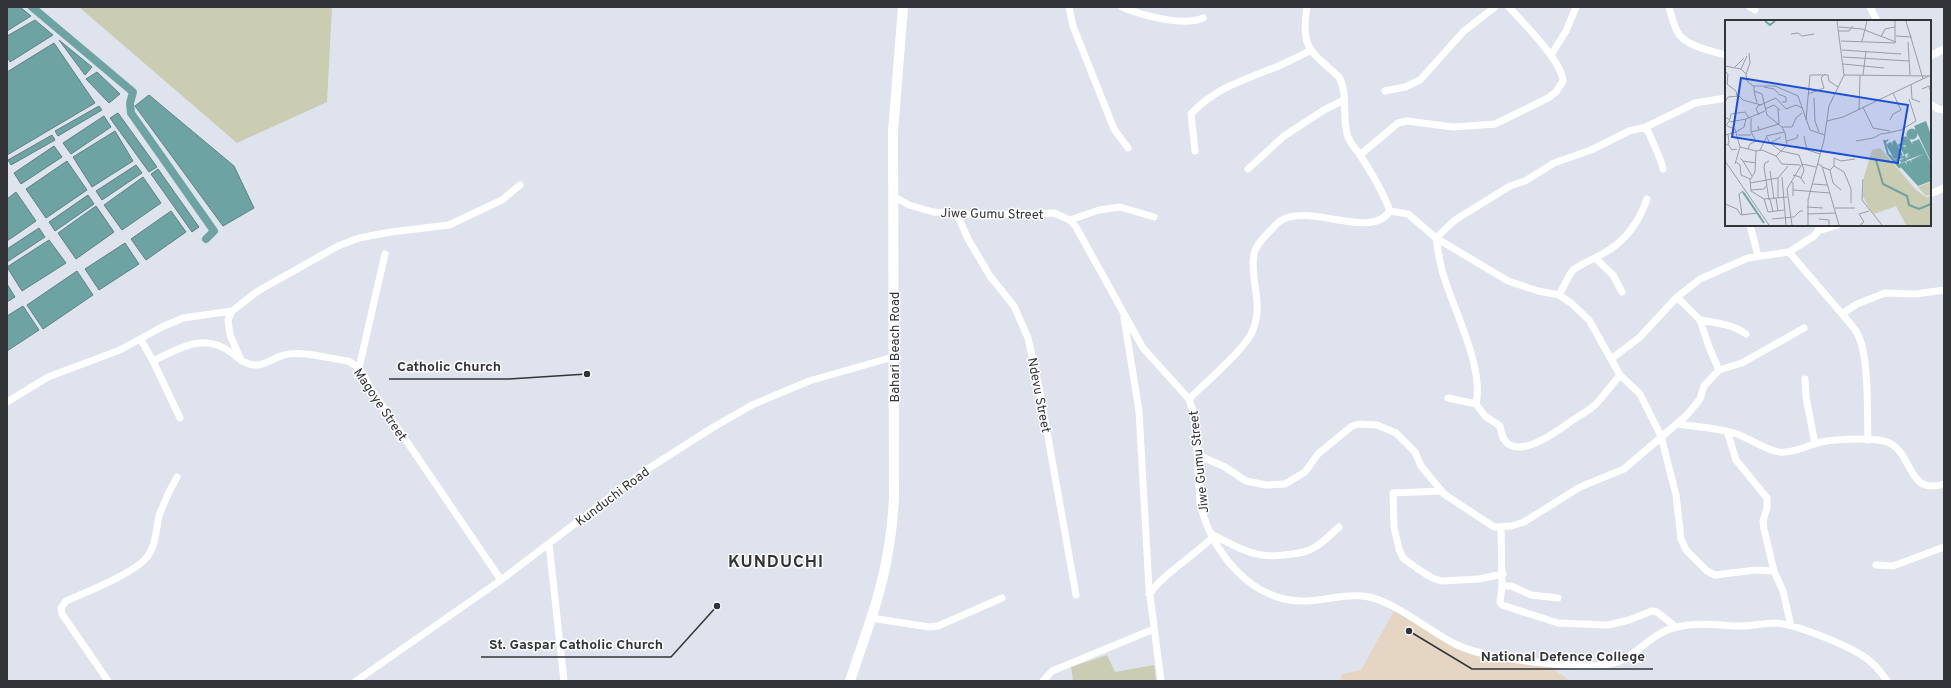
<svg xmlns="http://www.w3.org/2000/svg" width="1951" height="688" font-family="Overpass,sans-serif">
<rect width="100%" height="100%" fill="#dee3ee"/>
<path fill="#e5d6c4" d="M1395,609L1477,654L1548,666L1571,681H1340L1342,674L1361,670Z"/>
<path fill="#cacdb2" d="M79,7H332L327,102L237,143Z
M1107,655L1115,672L1154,665L1156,681H1070L1073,679L1071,667Z"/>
<path fill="#6ea3a4" stroke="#5c8284" d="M7,7H20L31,16L7,31Z
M35,20L53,35L10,62L7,56V36Z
M59,40L92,67L85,75Z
M54,43L95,103L7,155V72Z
M97,72L120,94L109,103L86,79Z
M149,95L234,166L254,208L223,226L135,106Z
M99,106L102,110L58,136L55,131Z
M118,113L157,167L149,172L110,118Z
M104,116L111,127L71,154L63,143Z
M115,131L133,161L92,187L73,157Z
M52,135L55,140L11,165L8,160Z
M54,146L62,157L21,184L14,173Z
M67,161L87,190L46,218L26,189Z
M136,165L142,173L102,200L96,191Z
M158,169L199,227L192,232L151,174Z
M143,177L161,203L122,230L104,205Z
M16,192L36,221L7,241V199Z
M88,195L94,204L55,231L49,222Z
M96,206L114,232L76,259L58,233Z
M171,211L186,232L146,260L131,239Z
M39,228L45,237L7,262V249Z
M49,240L66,263L22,291L7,267Z
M125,243L139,264L99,290L85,269Z
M77,271L93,295L43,329L27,305Z
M7,284L15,297L7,302Z
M23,306L39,330L7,351V316Z"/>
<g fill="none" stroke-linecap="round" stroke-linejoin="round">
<path stroke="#6ea3a4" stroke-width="8" d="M32,7L133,92L130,103L131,113L214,231L206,239"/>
<path stroke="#fff" stroke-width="7" d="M1069,7L1073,26L1114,129L1128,148
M1122,7C1141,15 1183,27 1203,18
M1307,7C1300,49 1311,51 1339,77C1349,95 1341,117 1348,137C1350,143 1356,149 1360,155C1371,172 1383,192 1390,211L1408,214L1436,238L1508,281L1538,291L1559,295L1571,303L1589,320L1620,375L1640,394L1661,436L1676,495L1681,539L1686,550L1707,571L1715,575L1756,570L1774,571L1783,591L1791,626
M1669,7C1671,15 1673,23 1677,31C1684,46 1711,51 1726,55
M1750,7L1755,10
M1870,7L1877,21
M1551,55L1566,31L1576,7
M1930,56L1944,49
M1385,91L1405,87L1420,80L1464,31L1495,7
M1930,104L1938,109L1944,110
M1195,151L1191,114C1218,85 1249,79 1283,64C1292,60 1302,55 1311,50
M1360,155L1398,123L1407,121L1453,127L1495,124L1548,98L1556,92L1563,81C1562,61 1523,23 1509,7
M1248,169L1284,136L1324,110L1344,100
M1663,169C1663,163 1650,136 1646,127L1695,103L1726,98
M1930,194L1944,188
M893,196L909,205L933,212L980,215L1054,213L1070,220L1076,227L1143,348L1189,399L1195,417L1200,503C1211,552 1252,603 1306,601C1327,600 1348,593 1369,597C1397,603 1429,631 1455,644C1476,655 1518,660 1543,663C1565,665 1605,670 1624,659C1642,649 1656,631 1677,627C1697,622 1716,625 1736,626C1749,627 1762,623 1775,623C1796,624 1857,648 1872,663C1878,668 1883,675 1887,681
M957,214L968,239L990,276L1014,306L1028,338L1040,392L1076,595
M1070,220L1099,210L1120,207L1154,217
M1750,225L1758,256
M1818,231L1838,225
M1789,252L1842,314L1857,304L1885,293L1916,294L1944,290
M1595,258L1613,275L1622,292
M1559,295C1564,287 1568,276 1573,270C1582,263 1594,259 1604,253C1626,241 1639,222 1647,199
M1842,314C1848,321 1856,329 1859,337C1869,360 1867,413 1868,440
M1124,318L1139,411L1149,588L1161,681
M1700,320C1716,323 1732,324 1746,334
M141,340L153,361L180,418
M240,358L230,335L228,320L232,311L258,291L338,246L359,238L391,232L449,225L502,200L520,185
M1611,359L1639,338L1677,297L1700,279L1748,258L1789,252L1814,236L1818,231L1820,225
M153,361C181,348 203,332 232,353C239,359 246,365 256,365C266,365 275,357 284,355C300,350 331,359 348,361C360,367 364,375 369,386L501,580
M359,368L385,254
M1719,370L1742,363L1804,328
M1805,379L1806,397L1815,444
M1448,398L1476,404L1485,416L1500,426C1505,469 1552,435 1570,422C1578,416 1589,411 1596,404C1604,395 1612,385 1620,375
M1189,399C1204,384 1245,349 1252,332C1265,304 1249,280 1254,254C1256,245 1263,238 1269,232C1273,228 1276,224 1280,221C1310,202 1370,241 1390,211
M7,402L48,377L120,350L162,327L183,318L232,311
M1476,404C1484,369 1456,314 1445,280C1440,266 1438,252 1436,238L1455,220L1510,186L1525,181L1554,163L1591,150L1629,131L1646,127
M1678,424C1697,427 1718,428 1737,434C1751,439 1765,450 1779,452C1792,453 1803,448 1814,444C1827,439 1874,437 1887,442C1914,452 1906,496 1944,484
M1727,431L1736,460L1767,498V508L1763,521L1764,529L1774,571
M1198,455L1225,467L1246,481L1266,485L1285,484L1305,472L1318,454L1352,426L1359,424L1377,425L1396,433L1415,452L1421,466L1444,494L1494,527L1511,526L1524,522L1580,487L1624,469L1687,415L1700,399L1704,386L1719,370L1709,347L1700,320L1677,297
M1441,491L1393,493L1394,527L1399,549L1403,558L1418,569L1432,578L1442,581L1479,579L1503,574
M1501,527L1502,586H1511L1531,595L1558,598
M1213,535C1243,550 1256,560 1292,554C1300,553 1308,552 1315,547C1324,542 1331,534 1339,527
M549,544L564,681
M1876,565L1893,566L1944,547
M1502,586L1500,602L1502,605L1558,623L1608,625L1629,620L1652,611L1657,612L1676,627
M1149,594C1167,571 1191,558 1212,538L1211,533
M871,618L929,627L938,626L1002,598
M108,681L62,614L61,608L66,601C86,592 135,573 147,557C156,546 156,529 159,516C164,502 170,489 177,477
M356,681L501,580L643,472L712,428L752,405L809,381L893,357
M1043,681L1052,671L1154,629"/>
<path stroke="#fff" stroke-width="10" d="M850,681C863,641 880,599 887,557C891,537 893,517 894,496L893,132L903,7"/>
</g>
<g text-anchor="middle" stroke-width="3" stroke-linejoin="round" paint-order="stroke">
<g font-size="13" fill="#323438" stroke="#fff">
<text transform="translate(992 213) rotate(1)" y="5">Jiwe Gumu Street</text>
<text transform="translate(894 347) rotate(-90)" y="5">Bahari Beach Road</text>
<text transform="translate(1040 395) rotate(79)" y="5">Ndevu Street</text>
<text transform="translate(381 404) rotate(56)" y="5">Magoye Street</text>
<text transform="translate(1198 462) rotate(-96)" y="5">Jiwe Gumu Street</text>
<text transform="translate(612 496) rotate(-37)" y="5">Kunduchi Road</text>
</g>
<g font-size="17" font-weight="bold" letter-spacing="1" fill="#323438" stroke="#fff">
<text x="776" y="567">KUNDUCHI</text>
</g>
</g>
<g transform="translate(1725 20)">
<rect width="206" height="206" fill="#dee3ee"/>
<path d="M155,128L191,170L202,178L206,175V205H181L171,186L149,194L143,186L138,176L139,157L147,130ZM206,162V174L201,176L193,167Z" fill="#cacdb2"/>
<path d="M201,101L206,115V142L189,106ZM181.5 114a5.5 5.5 0 1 1 11 0a5.5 5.5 0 1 1-11 0ZM180,112L188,125L187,122L194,119L206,143V161L193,166L169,140L172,138L169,139L164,134L168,137L159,121L164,119L161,123L163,127L162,124L166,122L168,126L167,122L170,120L178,135L175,137L180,135L182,141L176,143L175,140L180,138L174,139V144L180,142L182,145L181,142L185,140L187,143L186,140L199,134L182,140L181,138L186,135L181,137L184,133L179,135L175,127L179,126L181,128L180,125L174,127L173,124L178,123L176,118L181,116L183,119Z" fill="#6ea3a4"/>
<path fill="none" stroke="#6ea3a4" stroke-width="2" d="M40,1L45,5L50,1M159,120L163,134L175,148M151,140L158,164L182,176L184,185L194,189L206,184M18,172L39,203"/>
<path fill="none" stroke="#999da5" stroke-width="1" d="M181,1L198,59M114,7L137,9L171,22M114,11H124L128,6M66,14L73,13L77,16L89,14M171,16L187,17M156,17L160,9L170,7M116,21L170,23V1M137,21L142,1M183,22L185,55M117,30L176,34M118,37L184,41M118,44L159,48M0,46L16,49L21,54L22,61L28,66H50L73,76L85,110L100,115M10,47L19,38M16,49L22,36M0,51L3,54L2,64L11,71L12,76M21,54L25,43L24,33M119,55L204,56M138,55L141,31M186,64L187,79L195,82M29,66V71L37,74L42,95L57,107L60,113L62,125L51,136M39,67L49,69L53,73M197,69L204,66L206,73M29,71L32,83M53,74L61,77V82H57M83,74L99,68L96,58L100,54M89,78L90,101L94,112M0,82L3,77L14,76L18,80L36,85M138,87L148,108L165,111M40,89L49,85L55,90M134,90L135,55M34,95L31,89L33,86L51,78L61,89L71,85L77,88M0,97L5,100L0,107M5,99L6,94L20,92L24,98M81,100L85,55H103L104,61L113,67M165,100L168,94L176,90L168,73M102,101L118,97L206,55M5,102L21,99M2,106L10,109L15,127M57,107H67L71,98L77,93M34,110L54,104L53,89M26,112V98M59,112L41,116L45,123L56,131L74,135L79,150L76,158M158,114L176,110L191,101L184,79M0,115L11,112L19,107L21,99L40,91M13,115H26M79,116L82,130M62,121L72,118L73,114M131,121L148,118L158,113M45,123L56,117M3,124L7,130L12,129M0,126L4,123L3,114M71,126L95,134M23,129L25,124L31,121L26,112L34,110L33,106M35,130L41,118M15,138L18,141L31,143M0,141L44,205M18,141L27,156M11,142L15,145L16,155L25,159M10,144L15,127L31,131M93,144L97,146L114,205M109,146L119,152L122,159L126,169V183M97,147L105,150L108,163L116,170M105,150L109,146V138L116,141L130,139M45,151L49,179M68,155L75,157L80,164M57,157L61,205M53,158V178M138,159L137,180L157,205M66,162L68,163V176M25,163L53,158L63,146M87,164L102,165M26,170L39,169L41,166M68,170L105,173M62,177L39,179L26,171L25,160L30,152L31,131L37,130L51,136L57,144L75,145M51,178L53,191M39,179L43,192L59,190M45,179L48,192M44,180L39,147L40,143L44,141M0,184L12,189L16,195L33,193M82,187L98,188M110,188H130M82,194L111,193M17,195L14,174L18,171M47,199L69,197L75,191H78M94,199L104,200V205M67,205L62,169L77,144L91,147M83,205V180L99,120L104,86L119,55L112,1M135,205L139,202L134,194L144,191"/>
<path fill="#1d4ed8" fill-opacity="0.15" stroke="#1d4ed8" stroke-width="2" d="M16,58L183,85L173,143L7,117Z"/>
<rect width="206" height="206" fill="none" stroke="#323438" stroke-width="2"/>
</g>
<path fill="none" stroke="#323438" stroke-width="1.5" d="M587 374L509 379H389M717 606L671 657H481M1409 631L1472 669H1653"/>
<g fill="#323438" stroke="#fff" stroke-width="1.5">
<circle cx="587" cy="374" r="4"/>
<circle cx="717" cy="606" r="4"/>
<circle cx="1409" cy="631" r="4"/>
</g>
<g font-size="14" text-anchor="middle" font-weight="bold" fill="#323438" stroke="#fff" stroke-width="3" stroke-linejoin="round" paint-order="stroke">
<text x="449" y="371">Catholic Church</text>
<text x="576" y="649">St. Gaspar Catholic Church</text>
<text x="1563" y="661">National Defence College</text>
</g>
<rect width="1951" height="688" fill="none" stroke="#323438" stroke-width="16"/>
</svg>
